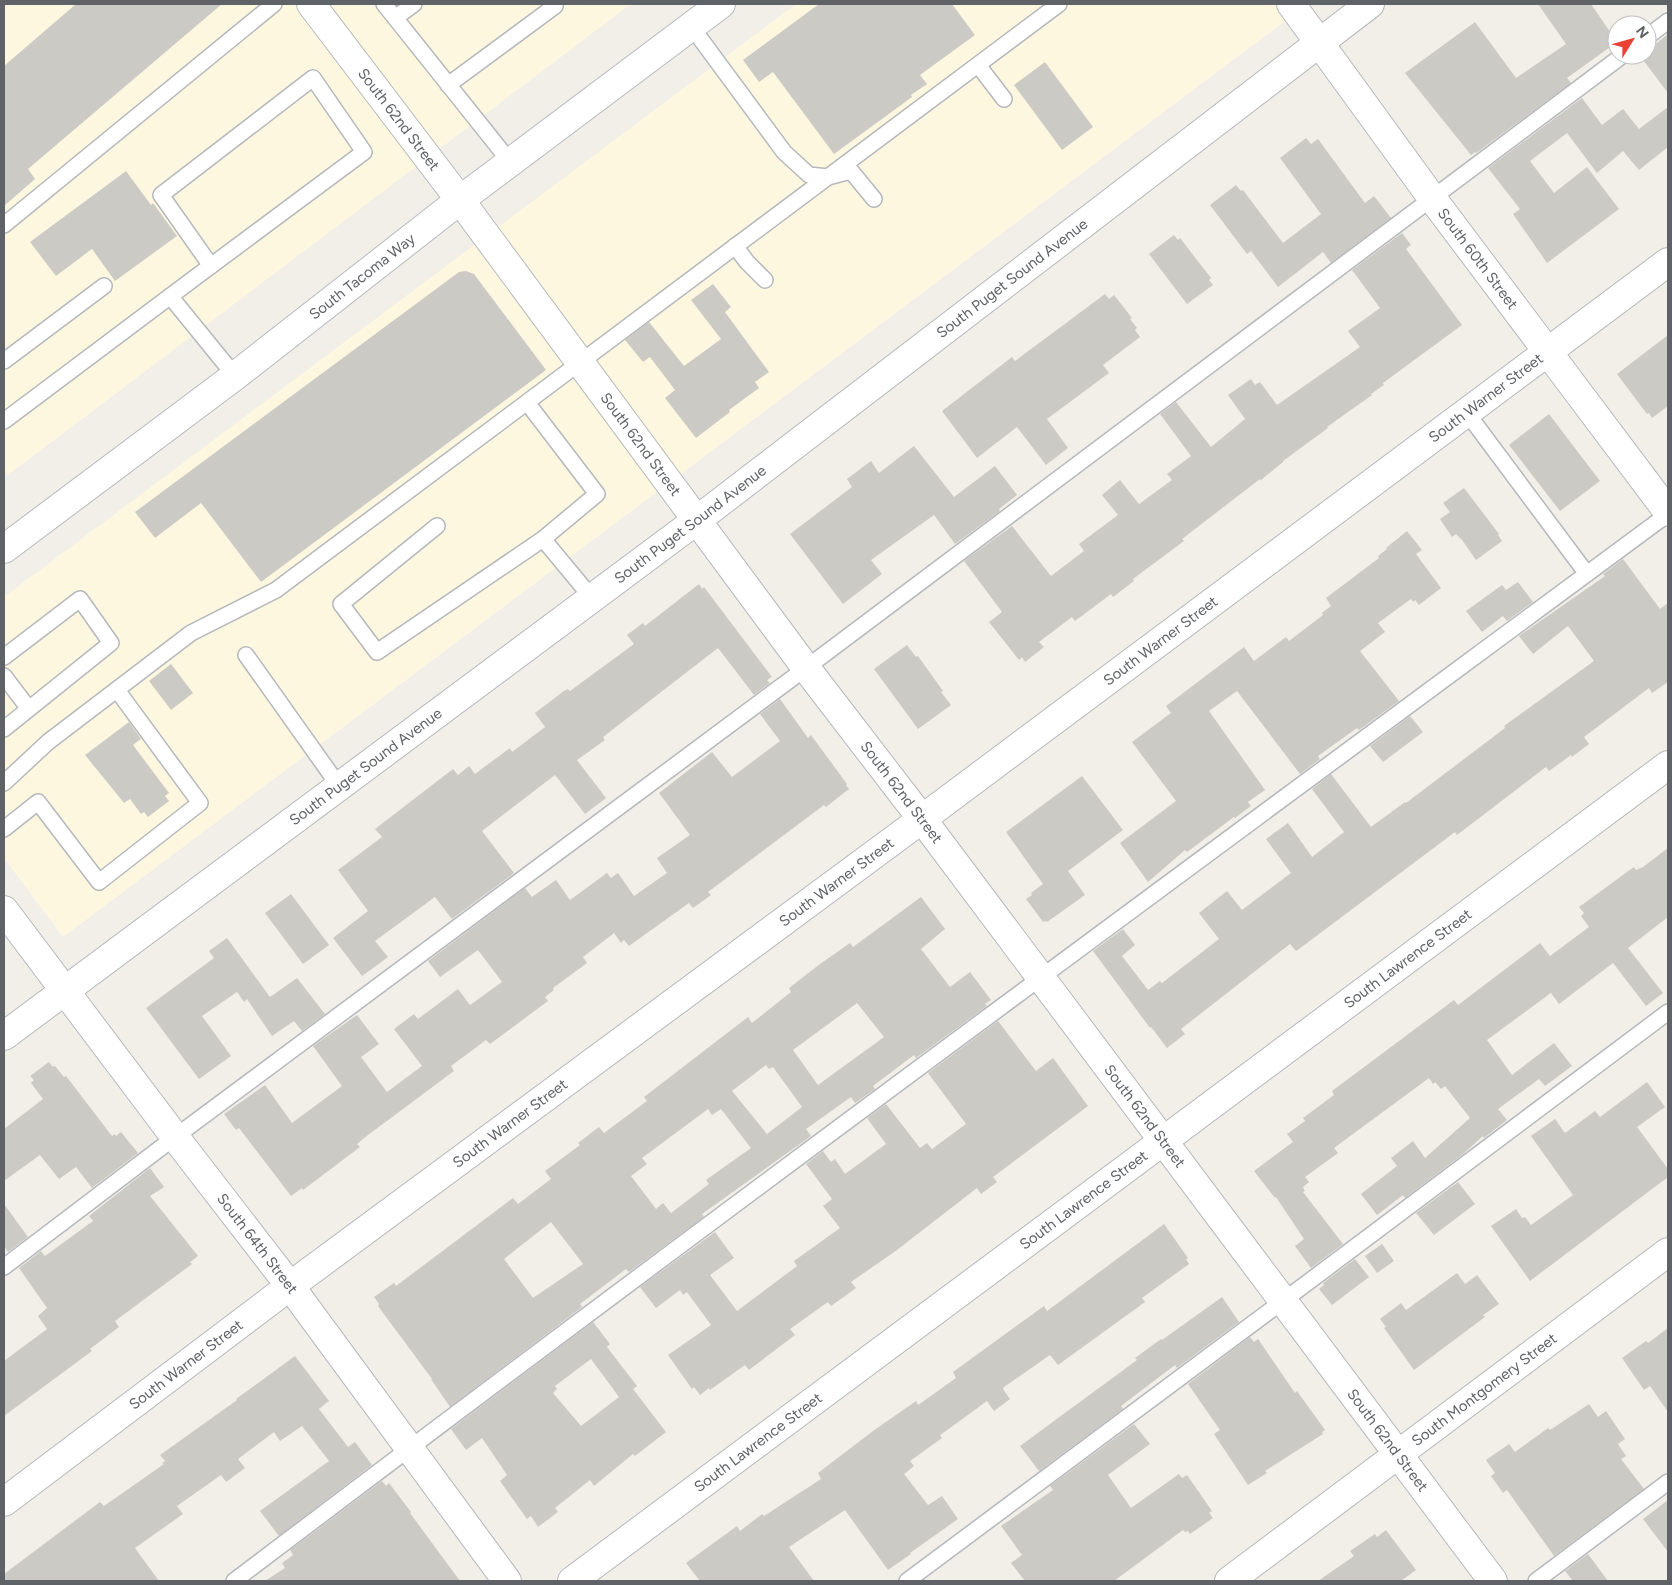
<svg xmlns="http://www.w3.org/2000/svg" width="1672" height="1585" font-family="Figtree,sans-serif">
<rect width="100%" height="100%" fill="#f1efe8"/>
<path fill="#fef7e0" d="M4,4H631L4,478Z
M796,4H1308L63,937L4,858V597Z"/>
<path fill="#cccac5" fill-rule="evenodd" d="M76,4H222L28,169L35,179L4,206V66Z
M819,4H952L975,35L920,75L927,84L911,95L912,97L834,154L773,72L759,82L743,60Z
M1538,4H1591L1617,42L1567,78L1571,83L1476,153L1475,152L1471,155L1405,73L1475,22L1516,78L1566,44Z
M1668,34V93L1640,56L1647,55V51Z
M1045,62L1093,127L1062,150L1014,85Z
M1582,98L1602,125L1623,109L1639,129L1668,107V147L1639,170L1623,151L1597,173L1567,133L1530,161L1554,193L1587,167L1619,209L1547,263L1513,214L1520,209L1488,168Z
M1306,138L1311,144L1318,139L1365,203L1374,196L1391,218L1331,263L1323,252L1278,287L1251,251L1247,254L1210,205L1236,185L1241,191L1243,190L1283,243L1321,214L1280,158Z
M126,171L151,205L153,203L177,236L115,281L92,249L56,276L30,242Z
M1402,233L1411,245L1406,249L1462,325L1383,383L1384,385L1371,394L1372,395L1327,427L1328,428L1283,461V462L1261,480L1260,479L1182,539L1184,541L1133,579L1134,581L1113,597L1111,594L1075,621L1072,617L1039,642L1044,647L1025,662L1022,657L1019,660L989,622L1002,612L964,561L1012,526L1051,576L1084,551L1079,544L1118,515L1102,495L1120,480L1139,504L1172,480L1167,474L1191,456L1160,414L1176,402L1211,447L1245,419L1228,395L1251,379L1255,385L1260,382L1277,405L1360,347L1348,331L1380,308L1352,270Z
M1174,235L1178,240L1180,238L1211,278L1209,280L1213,285L1187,304L1149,254Z
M466,271L474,274L546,370L261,582L201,503L155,538L135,512L459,272Z
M713,284L731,307L725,312L769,372L755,382L759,388L729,410L730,412L696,438L665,398L675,390L650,357L643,362L625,340L649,322L684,366L721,339L691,300Z
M1105,294L1109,299L1114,295L1132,318L1130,319L1137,328L1135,330L1140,337L1103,365L1109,373L1047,419L1068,448L1046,465L1017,427L977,458L942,411L1012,357L1015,361Z
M1668,335V406L1652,418L1649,413L1647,414L1617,374Z
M1549,414L1600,481L1560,511L1509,445Z
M914,446L954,497L995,466L1017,495L999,509L1000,511L955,544L934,515L871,560L882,574L843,604L790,534L852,487L847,479L871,461L879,473Z
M1464,488L1499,534L1498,535L1502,541L1476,560L1462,540L1456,534L1452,537L1440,519L1450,512L1443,503Z
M1407,531L1422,550L1416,554L1441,588L1419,605L1415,600L1413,602L1411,599L1378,623L1385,632L1360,651L1399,701L1359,730L1357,728L1318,756L1320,759L1300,774L1237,691L1209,711L1265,790L1248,802L1251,806L1235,818L1234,817L1187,852L1185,850L1148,882L1120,843L1176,801L1132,742L1171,713L1166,706L1244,647L1254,661L1286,637L1289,641L1323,615L1322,613L1331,606L1326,598L1379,558L1378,556L1387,549L1386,548Z
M1623,559L1660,609L1668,603V682L1652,693L1649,688L1584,737L1589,744L1572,757L1571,755L1549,771L1546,767L1457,835L1455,832L1303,946L1296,951L1290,944L1181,1029L1185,1034L1167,1048L1151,1027L1150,1028L1093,951L1123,929L1135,945L1122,956L1148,990L1160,981L1162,983L1219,939L1199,913L1227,891L1242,910L1291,873L1266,839L1288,823L1312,857L1344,832L1312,789L1331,774L1371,827L1405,802L1406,803L1505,728L1504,726L1594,661L1568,626L1533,654L1519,636L1605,576L1603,574Z
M1518,582L1533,602L1507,621L1503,616L1482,632L1466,611L1502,585L1506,590Z
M699,584L702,589L704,587L772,677L767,680L770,683L754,695L718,648L603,737L605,740L577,760L606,798L585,814L555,775L482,831L514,873L452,919L435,897L375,941L388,957L362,976L333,938L368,911L338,870L382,837L375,829L453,769L458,775L469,766L475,774L510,748L512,752L545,727L535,713L564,691L568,689L570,691L634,644L627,635L643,623L645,626Z
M907,645L916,657L918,656L943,691L941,692L951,705L918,729L874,669Z
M171,664L193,693L171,710L149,681Z
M780,699L808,738L811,735L847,784L846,785L849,789L826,807L824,805L708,892L711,895L693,908L689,903L629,946L624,940L621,943L614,933L583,957L587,963L553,988L554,990L545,997L548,1001L490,1044L486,1040L451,1066L454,1071L368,1135L357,1144L360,1147L303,1190L302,1188L291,1196L239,1128L236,1130L224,1114L265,1085L292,1123L342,1086L313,1046L357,1015L379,1044L361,1057L387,1092L422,1066L394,1029L414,1014L418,1019L458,989L470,1005L502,982L478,950L440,977L428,961L525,888L532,897L556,880L570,900L607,873L611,878L618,873L634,896L667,873L657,858L690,835L659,793L712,752L732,777L780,741L760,714Z
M1410,716L1423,732L1383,762L1370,746Z
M129,722L141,739L133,745L169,793L165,796L169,801L148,817L144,812L141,814L130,799L124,803L85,755Z
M1082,776L1123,830L1068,871L1085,895L1047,922L1046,921L1043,922L1026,899L1032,895L1031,893L1043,884L1006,832Z
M1668,848V917L1628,948L1663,993L1646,1006L1613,963L1559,1004L1551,993L1487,1040L1512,1075L1554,1043L1572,1066L1545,1086L1539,1079L1498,1109L1507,1120L1484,1138L1483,1136L1463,1154L1405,1198L1403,1195L1377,1215L1361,1194L1397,1166L1391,1158L1413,1141L1425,1158L1470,1118L1445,1086L1441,1089L1435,1082L1433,1084L1429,1078L1334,1148L1338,1153L1305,1177L1309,1182L1303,1187L1305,1191L1303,1192L1343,1244L1311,1268L1295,1246L1304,1239L1276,1197L1275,1198L1254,1171L1293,1142L1287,1134L1305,1121L1303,1118L1334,1095L1332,1091L1454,1000L1458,1005L1540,943L1550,956L1589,927L1581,916L1584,913L1579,907L1634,867L1636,870L1643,867Z
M291,894L329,945L303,964L265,913Z
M921,897L945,929L921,949L950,987L970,972L991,1000L985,1004L987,1006L916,1058L914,1055L873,1086L875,1089L855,1103L851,1097L806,1129L811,1136L702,1214L704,1217L629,1272L626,1269L580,1304L582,1307L450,1407L431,1379H432L378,1306L379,1304L374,1297L394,1283L396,1286L513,1198L518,1204L551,1179L545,1171L580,1145L578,1143L599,1127L604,1133L647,1101L644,1097L748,1017L752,1023L791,992L789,988L820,964L850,943L853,947ZM857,1003L884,1037L818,1085L793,1050ZM766,1065L769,1069L773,1067L802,1107L767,1134L732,1091ZM708,1109L712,1115L721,1109L751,1148L706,1180L709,1184L671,1213L663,1203L656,1209L631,1176L647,1164L642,1158ZM551,1222L583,1264L533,1298L504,1259Z
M227,938L270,997L297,978L325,1014L302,1031L294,1021L272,1036L247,999L244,1002L237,992L202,1016L231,1056L199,1079L146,1008L214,958L209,951Z
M998,1021L1036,1071L1053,1058L1088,1106L993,1177L997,1182L981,1194L977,1188L897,1250L851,1282L856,1288L831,1306L828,1302L790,1329L795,1335L749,1370L745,1365L710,1390L709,1388L700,1395L694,1387L692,1389L668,1355L711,1325L687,1292L683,1295L680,1290L656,1308L640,1287L715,1232L734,1258L710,1275L737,1311L797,1266L794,1261L840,1228L823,1206L832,1199L806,1164L823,1151L831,1162L835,1159L845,1174L886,1144L867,1118L886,1104L920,1148L927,1143L932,1149L966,1124L928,1073Z
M49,1062L53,1067L55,1066L64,1077L66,1076L112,1136L115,1134L116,1136L121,1132L138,1153L92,1188L76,1167L59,1179L40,1155L4,1181V1129L43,1099L31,1083L34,1080L30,1076Z
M1647,1082L1665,1107L1637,1127L1668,1169V1177L1530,1281L1491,1226L1516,1209L1522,1218L1525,1217L1531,1225L1573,1195L1531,1136L1555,1119L1565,1133L1595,1111L1600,1117Z
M150,1168L164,1187L150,1196L198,1256L190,1262L192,1264L115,1321L119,1327L90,1349L92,1351L4,1416V1361L47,1329L38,1316L47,1308L19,1268L41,1251L45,1256L93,1221L89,1216Z
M1458,1182L1475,1204L1434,1235L1416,1213Z
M4,1204L28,1237L8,1252L4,1246Z
M1164,1224L1188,1258L1186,1259L1189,1264L1142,1298L1145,1302L1058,1365L1050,1355L1004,1387L1003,1389L1010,1399L994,1411L987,1401L950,1428L940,1435L942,1438L910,1461L914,1466L904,1474L928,1505L942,1496L958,1519L910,1553L911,1554L888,1570L845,1510L789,1547L814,1581H700L686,1563L737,1526L740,1531L762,1514L764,1516L821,1479L818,1473L873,1431L916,1401L918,1405L956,1378L953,1372L1044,1306L1047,1311Z
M1382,1244L1394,1261L1377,1273L1365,1256Z
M1355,1259L1369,1277L1332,1305L1319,1289L1324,1285L1323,1283Z
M1457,1273L1465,1284L1477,1275L1499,1304L1483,1315L1485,1317L1414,1370L1384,1328L1386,1327L1380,1319L1401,1303L1406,1310Z
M1222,1297L1239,1322L1177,1368L1175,1365L1121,1406L1123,1409L1039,1471L1020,1446L1137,1360L1135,1358L1161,1339L1162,1340Z
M593,1322L610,1344L607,1347L637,1386L633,1389L666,1432L635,1456L633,1454L594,1486L590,1480L555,1508L558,1512L538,1527L531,1516L527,1519L500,1481L507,1475L482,1438L466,1450L451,1429ZM591,1359L619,1397L581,1426L553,1393L557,1389L555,1386Z
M1668,1328V1412L1650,1386L1644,1390L1622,1358L1646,1341L1648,1343Z
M1250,1337L1254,1342L1258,1339L1295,1393L1297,1391L1325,1430L1322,1432L1323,1434L1265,1471L1267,1473L1248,1485L1214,1434L1220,1430L1188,1384Z
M295,1356L329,1401L319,1409L348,1447L355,1442L372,1465L279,1536L260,1511L329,1461L302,1426L280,1441L274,1432L238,1459L245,1468L226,1482L221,1475L177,1506L183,1514L135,1548L159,1581H4V1574L100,1502L104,1506L164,1464L162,1463L165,1461L160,1455L237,1400L236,1399Z
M1589,1404L1598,1417L1606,1411L1625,1439L1618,1444L1626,1456L1621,1459L1644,1489L1554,1556L1507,1490L1503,1493L1491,1476L1495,1473L1486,1460L1509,1444L1515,1452L1548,1428L1550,1430Z
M1134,1424L1150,1444L1108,1475L1131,1508L1179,1474L1182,1478L1187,1475L1212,1511L1209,1513L1213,1518L1190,1534L1188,1531L1185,1532L1183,1530L1114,1581H1025L1011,1563L1022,1555L1001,1526L1053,1490L1050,1486Z
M382,1481L386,1486L389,1483L411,1512L410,1513L460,1581H265L285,1568L282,1563L293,1555L290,1550Z
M1668,1500V1552L1643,1519Z
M1386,1530L1416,1570L1401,1581H1318L1354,1556L1350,1551L1375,1534L1377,1537Z
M1588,1554L1608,1581H1573L1565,1571Z"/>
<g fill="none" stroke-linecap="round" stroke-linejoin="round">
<g stroke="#b5b8bc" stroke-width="18">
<path id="service" d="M384,4L511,163
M395,18L414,4
M691,26L784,152L809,175L828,177L851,171L874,199
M1647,37L1668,21
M978,65L1004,99
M448,85L555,6L554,4
M4,225L274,4
M735,246L747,262L765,280
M170,296L235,376
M4,361L104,286
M1467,413L1587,574
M4,421C123,331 244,241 364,152L313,78L161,195L211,266
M437,526L341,604L377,652L543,539L597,494L532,409
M543,539L592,598
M246,655L339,786
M4,657L80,599L111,643L4,729
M4,676L29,709
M4,783L48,742L191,633L276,590L1059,4
M4,829L38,802L99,882L200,803L117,690
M4,1267L175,1137L806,668L1623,55
M234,1581C709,1221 1189,868 1668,514
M907,1581L1283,1301L1668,1012
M1536,1581L1668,1482"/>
</g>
<g stroke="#b5b8bc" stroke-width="30">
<g id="minor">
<path id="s1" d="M311,4L460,200L806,668L922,819L1493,1581"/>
<path id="s2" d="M1291,4L1432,198L1668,512"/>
<path id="s3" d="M4,910L175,1137L290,1286L507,1581"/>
<path id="s4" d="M4,1502L290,1286L922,819L1668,262"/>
<path id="s5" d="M572,1581L1668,765"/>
<path id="s6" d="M1229,1581L1668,1252"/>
</g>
</g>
<g stroke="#b5b8bc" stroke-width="30">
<g id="tertiary">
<path id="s7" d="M4,1036L697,520L1370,4"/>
</g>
</g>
<g stroke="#b6babf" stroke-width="30">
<g id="secondary">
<path id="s8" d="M4,549L235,376L460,200L721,4"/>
</g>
</g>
<use href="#service" stroke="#fff" stroke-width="15"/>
<use href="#minor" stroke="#fff" stroke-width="28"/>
<use href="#tertiary" stroke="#fff" stroke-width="28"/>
<use href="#secondary" stroke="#fff" stroke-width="28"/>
</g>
<g text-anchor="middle" stroke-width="4" stroke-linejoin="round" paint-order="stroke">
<g font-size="15" fill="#5f6368" stroke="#fff">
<text dy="5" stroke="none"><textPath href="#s1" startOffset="145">South 62nd Street</textPath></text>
<text dy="5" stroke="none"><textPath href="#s2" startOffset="316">South 60th Street</textPath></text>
<text dy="5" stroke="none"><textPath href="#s8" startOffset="450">South Tacoma Way</textPath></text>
<text dy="5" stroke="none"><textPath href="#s7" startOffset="1261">South Puget Sound Avenue</textPath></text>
<text dy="5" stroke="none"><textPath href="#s4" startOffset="1848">South Warner Street</textPath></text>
<text dy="5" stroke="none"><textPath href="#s1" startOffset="550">South 62nd Street</textPath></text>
<text dy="5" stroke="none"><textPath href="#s7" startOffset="856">South Puget Sound Avenue</textPath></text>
<text dy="5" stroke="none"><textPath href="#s4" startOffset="1442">South Warner Street</textPath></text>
<text dy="5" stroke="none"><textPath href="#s7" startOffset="451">South Puget Sound Avenue</textPath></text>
<text dy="5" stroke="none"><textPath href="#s1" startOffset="985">South 62nd Street</textPath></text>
<text dy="5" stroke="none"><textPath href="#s4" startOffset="1038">South Warner Street</textPath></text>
<text dy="5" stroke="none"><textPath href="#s5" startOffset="1042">South Lawrence Street</textPath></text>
<text dy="5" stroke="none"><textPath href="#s1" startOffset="1390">South 62nd Street</textPath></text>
<text dy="5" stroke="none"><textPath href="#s4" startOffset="632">South Warner Street</textPath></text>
<text dy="5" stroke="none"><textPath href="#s5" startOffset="638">South Lawrence Street</textPath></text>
<text dy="5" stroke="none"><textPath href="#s3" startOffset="419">South 64th Street</textPath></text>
<text dy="5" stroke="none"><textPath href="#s4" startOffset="228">South Warner Street</textPath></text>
<text dy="5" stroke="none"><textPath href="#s6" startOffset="319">South Montgomery Street</textPath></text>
<text dy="5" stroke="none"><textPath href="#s1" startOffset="1795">South 62nd Street</textPath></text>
<text dy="5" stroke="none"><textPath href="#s5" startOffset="232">South Lawrence Street</textPath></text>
</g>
</g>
<rect width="1672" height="1585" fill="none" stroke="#5f6368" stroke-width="10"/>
<g transform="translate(1632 40) rotate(53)"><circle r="24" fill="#ffffff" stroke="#bfc1c3"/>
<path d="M0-4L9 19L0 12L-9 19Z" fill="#ea4335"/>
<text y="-8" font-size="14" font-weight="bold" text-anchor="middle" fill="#5f6368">N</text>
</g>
</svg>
